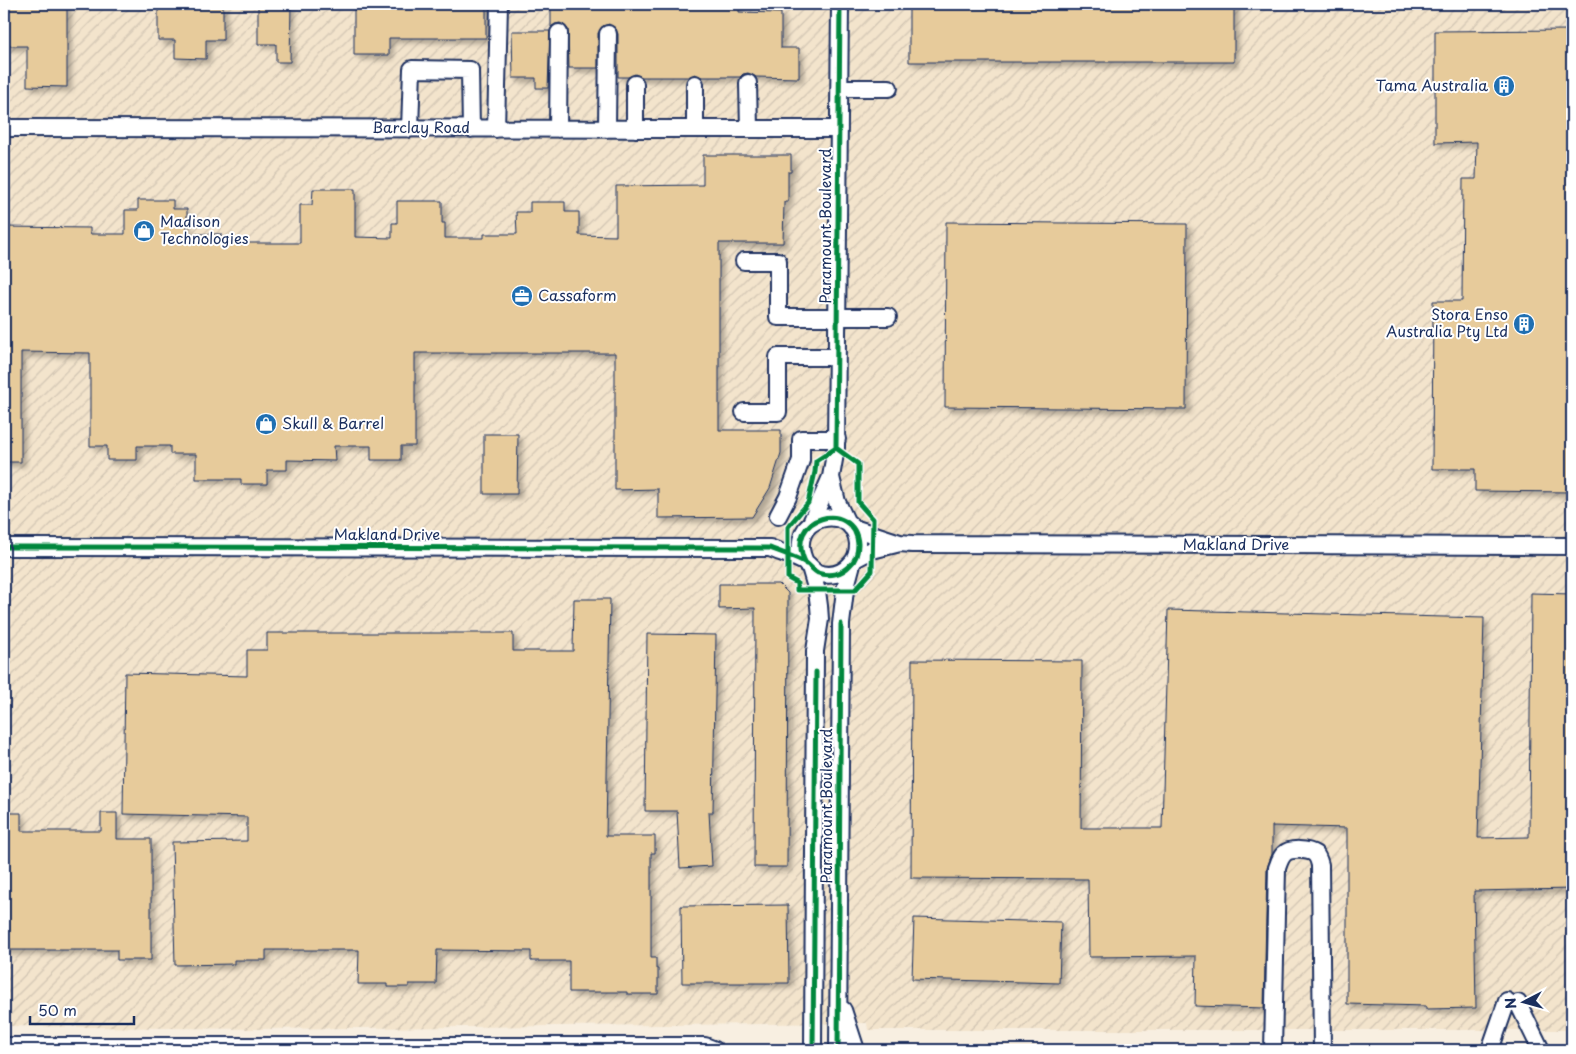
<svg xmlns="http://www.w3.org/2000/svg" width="1576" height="1054" font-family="'Playpen Sans',sans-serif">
<defs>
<pattern id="industrial-furrows" width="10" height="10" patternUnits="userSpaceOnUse" patternTransform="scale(1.25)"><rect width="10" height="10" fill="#f3e4cc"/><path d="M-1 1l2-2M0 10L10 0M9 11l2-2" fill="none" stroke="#d0c4b2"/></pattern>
<filter id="shadow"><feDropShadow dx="4.5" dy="4.5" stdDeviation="2.5" flood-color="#0004"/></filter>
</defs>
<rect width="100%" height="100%" fill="#f8efe1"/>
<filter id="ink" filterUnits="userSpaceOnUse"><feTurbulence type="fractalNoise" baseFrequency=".02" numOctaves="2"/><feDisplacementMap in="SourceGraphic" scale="10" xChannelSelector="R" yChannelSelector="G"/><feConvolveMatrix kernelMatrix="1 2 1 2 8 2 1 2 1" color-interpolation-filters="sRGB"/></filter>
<g filter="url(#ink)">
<path fill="url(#industrial-furrows)" d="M4,4H1572V1030H868L867,1023L254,1029L4,1026Z"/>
<path fill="#e7cb9b" stroke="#1b2f5e" filter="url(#shadow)" d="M4,4H67V87L27,86V46H4Z
M158,4H223V40H206V59L175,58V40H158Z
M258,4H291L290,62H276V44H258Z
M354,4H486V38H389V55H354Z
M551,4H739V12L781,13V48H799V78L756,77L748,73L743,74L740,77H702L695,74L688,77H642L635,74L628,77H618V34L616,29L609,24L603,26L598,33V68H569L568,29L564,25L560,23L555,24L551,27Z
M909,4H1234V62H909Z
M1572,30V492L1475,491V469H1432L1433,301H1462L1463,179H1476L1477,142L1435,143V31Z
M512,31H550L548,88H536V78H513Z
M703,155H791V172H788V202H784L783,243H719V430H781V453L770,488L752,517L658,518V489L615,490V353H415V446H401V460H371V446H334L335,461L287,460V470H267V484H241V479H196V454H170V446H137V460H107V446H90V353L21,352V462H4V227L90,228V234H125V210H138V200H173V209H187V234H221V243H300V205H312L313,189H355V237L392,238V223H397V201H442V223H445V238H484V234H517L516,212H530V202H565V212H579V235L616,236V186L703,185Z
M946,222L1187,224L1186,409L945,407Z
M484,434H518L517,494H484Z
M719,584H779L788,593L787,867H754L755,608L719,609Z
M1531,593L1572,594V889L1474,891L1476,1008L1426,1009V1006L1347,1004V828L1272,826V854L1267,868L1264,1008L1195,1006L1196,956L1089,957L1088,879L911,878L912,660L1082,661L1081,828H1162L1168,610L1484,618L1478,838L1529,837Z
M574,599H610L606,836H655V853H651V958H656V969H658V994H627V992H569V961H531V951L437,950L436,984H409V987H387V984H358L359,950H266V960H234V964L175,965L172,842L247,841V817L123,814L125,673L247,676V650H267V633H513V651H573Z
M647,634L716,635L713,812H709L712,866L680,868L677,811H645Z
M4,813H21V831H101V813H117V839H151V960H117V950H4Z
M788,905L789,983H682L681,906Z
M914,918L1061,922L1059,983L912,979Z"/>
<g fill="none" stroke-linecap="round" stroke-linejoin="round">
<g stroke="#1b2f5e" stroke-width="20">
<path id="minor" d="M748,83L749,129
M635,84V129
M839,88H889
M4,128L839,129
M410,129L412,69L470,70L471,129
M496,129L499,4
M558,129L559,33
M607,129L608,34
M695,129V84
M744,261H778V317H888
M744,412H778V357H837
M831,477L837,502L847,523
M778,516L788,497L801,460V439H837
M811,523L831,477L836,448L840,4
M851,527L900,543L912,544L1572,546
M4,547L770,548C782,553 796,557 806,563C810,566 814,571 818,573C830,577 842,574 850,565C856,560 858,552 858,544C855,499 781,515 806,564
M855,559L872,550L900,543
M810,567L817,591L819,606L820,619L815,651L813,1050
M1518,1003L1541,1050
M843,1010L856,1050
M4,1046H705L715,1050
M838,1050L841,624L845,590L852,564
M1273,1050L1277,868C1279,863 1280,858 1284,854C1290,848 1308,849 1315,854C1318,857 1319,861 1320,865L1322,1050
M1490,1050L1507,1001"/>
</g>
<use href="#minor" stroke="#fff" stroke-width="16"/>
<g stroke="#fff" stroke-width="8">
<path id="cycleway" d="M836,448L840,4
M836,448L858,464V502L873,519L872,571L855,590H797V583L788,578V527L808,503L815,472L816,461Z
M4,547L770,548C782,553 796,557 806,563C810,566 814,571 818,573C830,577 842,574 850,565C856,560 858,552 858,544C855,499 781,515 806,564
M813,1050L816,672
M838,1050L841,624"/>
</g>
<use href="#cycleway" stroke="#00873e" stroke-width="5"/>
</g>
</g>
<defs>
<g id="building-disc" transform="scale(1.125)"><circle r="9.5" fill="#1f6fb2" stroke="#fff"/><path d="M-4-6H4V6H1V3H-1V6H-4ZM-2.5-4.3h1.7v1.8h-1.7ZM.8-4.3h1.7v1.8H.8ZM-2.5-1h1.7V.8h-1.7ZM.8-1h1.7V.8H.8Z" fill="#fff"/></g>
<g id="shop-disc" transform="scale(1.125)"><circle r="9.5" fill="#1f6fb2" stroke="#fff"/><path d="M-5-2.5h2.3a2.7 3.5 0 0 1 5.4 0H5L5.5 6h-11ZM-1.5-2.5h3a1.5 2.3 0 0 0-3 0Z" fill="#fff"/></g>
<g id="office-disc" transform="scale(1.125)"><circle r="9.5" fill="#1f6fb2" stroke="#fff"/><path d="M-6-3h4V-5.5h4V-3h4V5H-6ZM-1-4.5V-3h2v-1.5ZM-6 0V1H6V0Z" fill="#fff"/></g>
</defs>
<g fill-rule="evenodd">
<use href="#building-disc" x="1504" y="86"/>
<use href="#shop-disc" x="144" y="231"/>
<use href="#office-disc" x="522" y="296"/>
<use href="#building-disc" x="1524" y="324"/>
<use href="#shop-disc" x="266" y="424"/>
</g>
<g text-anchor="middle" stroke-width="4" stroke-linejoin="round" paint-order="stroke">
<g font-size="15" fill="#1b2f5e" stroke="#fff" text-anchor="start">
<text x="1488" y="91" text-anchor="end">Tama Australia</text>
<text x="160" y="227">Madison<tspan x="160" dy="17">Technologies</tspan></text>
<text x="538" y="301">Cassaform</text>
<text x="1508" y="320" text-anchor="end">Stora Enso<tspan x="1508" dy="17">Australia Pty Ltd</tspan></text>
<text x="282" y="429">Skull &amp; Barrel</text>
</g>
<g font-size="15" fill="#1b2f5e" stroke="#fff">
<text x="421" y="133">Barclay Road</text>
<text transform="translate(826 226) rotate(-90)" y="5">Paramount Boulevard</text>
<text x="387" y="540">Makland Drive</text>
<text x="1236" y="550">Makland Drive</text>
<text transform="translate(827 806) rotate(-90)" y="5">Paramount Boulevard</text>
</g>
</g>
<rect width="1576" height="1054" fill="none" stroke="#fff" stroke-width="20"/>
<rect x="10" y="10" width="1556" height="1034" fill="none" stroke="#1b2f5e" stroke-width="2" filter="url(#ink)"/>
<g transform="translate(1524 1002) rotate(264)" stroke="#ffffff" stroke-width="4" paint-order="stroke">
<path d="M0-4L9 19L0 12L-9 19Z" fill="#1b2f5e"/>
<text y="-8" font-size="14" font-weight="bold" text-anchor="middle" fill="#1b2f5e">N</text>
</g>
<path d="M30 1016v8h104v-8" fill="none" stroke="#1b2f5e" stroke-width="2.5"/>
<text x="38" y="1016" font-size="15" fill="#1b2f5e" stroke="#ffffff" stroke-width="4" paint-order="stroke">50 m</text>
</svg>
